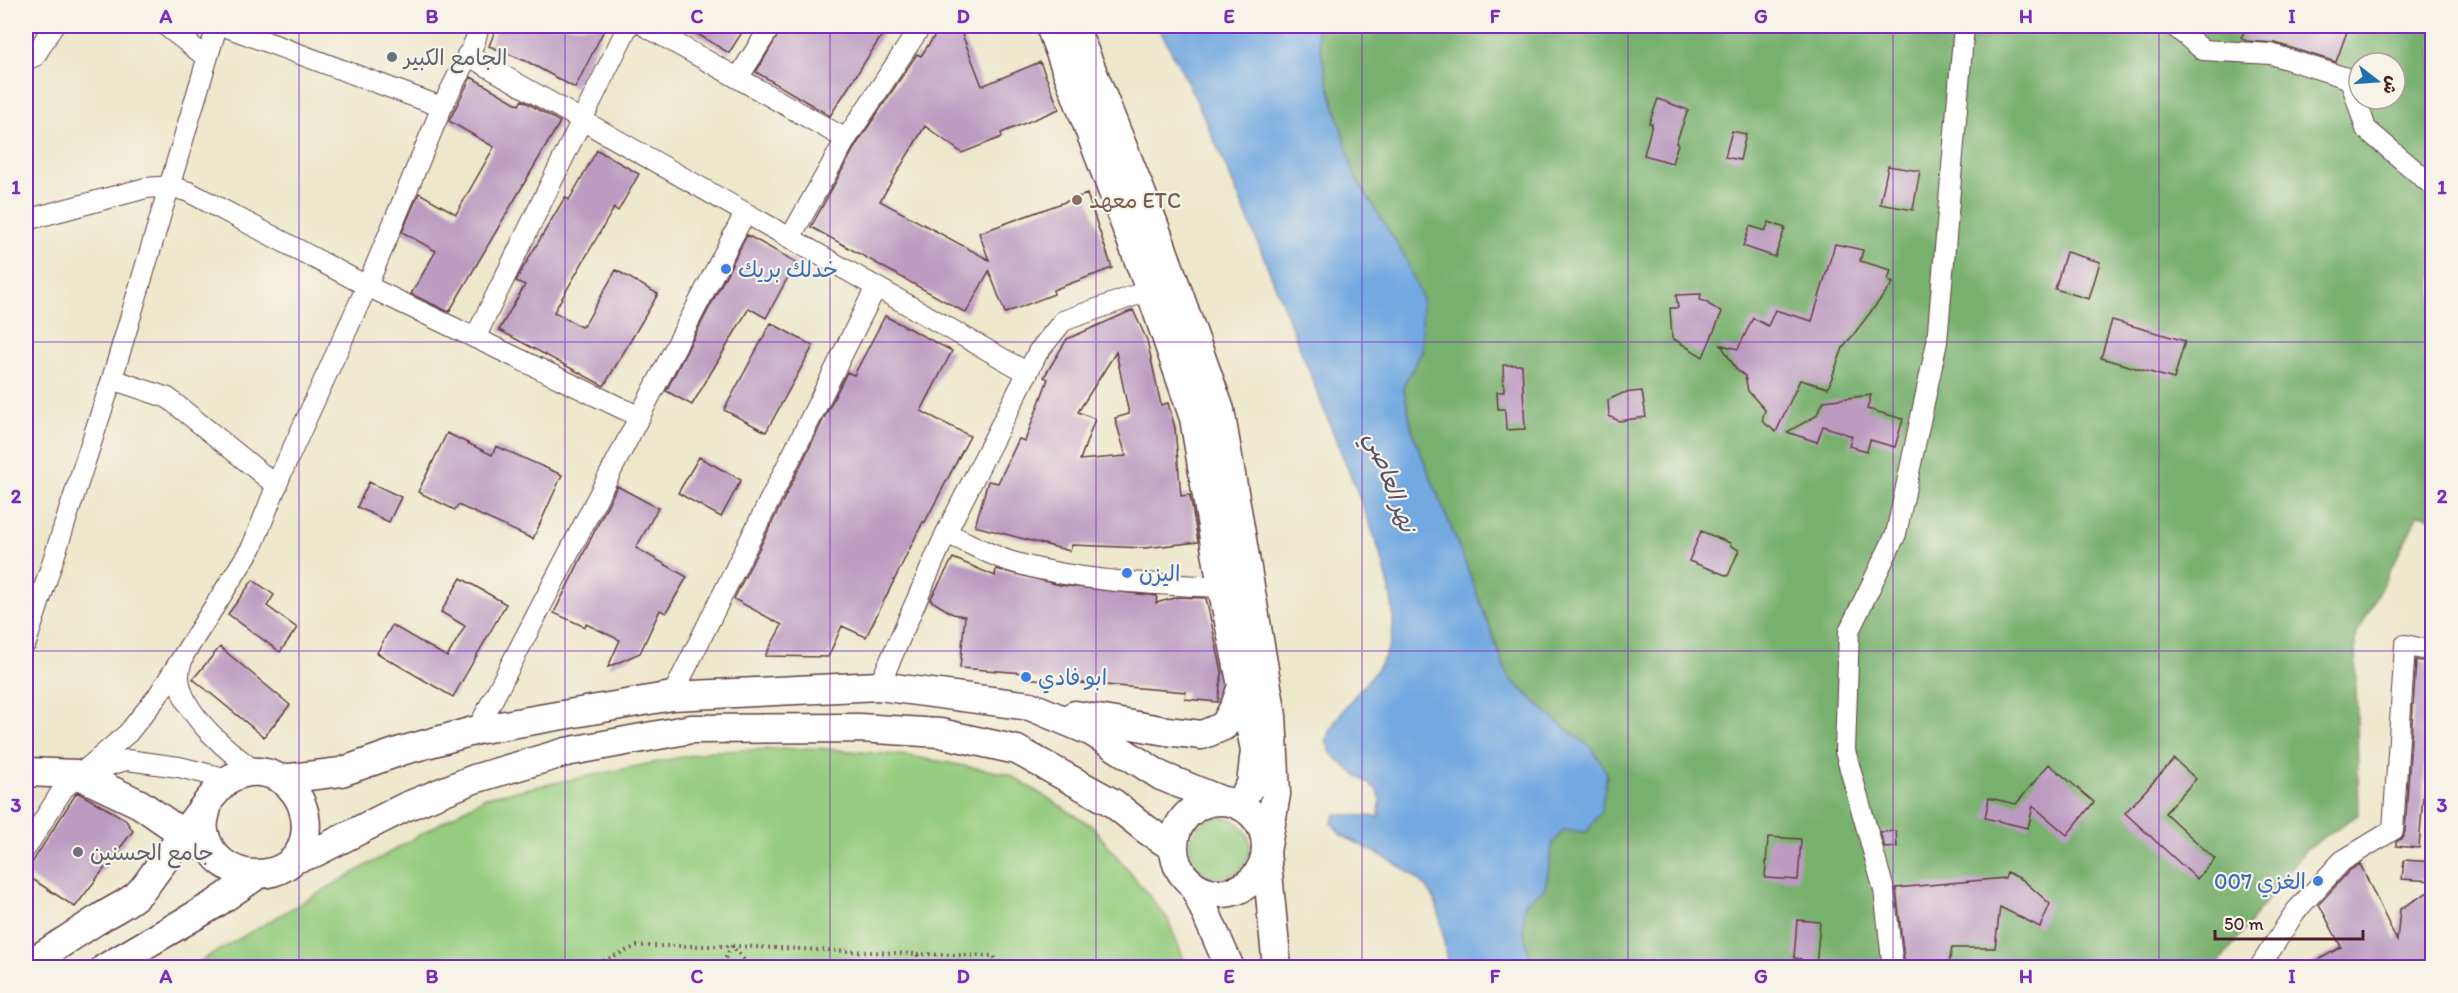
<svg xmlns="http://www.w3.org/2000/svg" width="2458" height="993" font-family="Itim,'Playpen Sans Arabic',sans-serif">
<rect width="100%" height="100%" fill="#f7f3e8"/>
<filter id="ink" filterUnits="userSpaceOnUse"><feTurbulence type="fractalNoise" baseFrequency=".0167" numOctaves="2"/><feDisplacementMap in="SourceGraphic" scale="12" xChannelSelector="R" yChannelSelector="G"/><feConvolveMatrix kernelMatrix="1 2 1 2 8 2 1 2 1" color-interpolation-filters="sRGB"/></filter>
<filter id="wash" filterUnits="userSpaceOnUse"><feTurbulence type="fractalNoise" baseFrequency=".008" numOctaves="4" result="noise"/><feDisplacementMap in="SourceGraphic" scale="24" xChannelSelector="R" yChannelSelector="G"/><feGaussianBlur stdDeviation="1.35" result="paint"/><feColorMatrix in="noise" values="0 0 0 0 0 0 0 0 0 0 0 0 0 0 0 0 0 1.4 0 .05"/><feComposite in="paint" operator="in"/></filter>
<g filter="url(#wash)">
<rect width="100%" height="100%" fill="#ede7cb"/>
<path fill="#95cc7f" stroke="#707655" stroke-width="1.5" d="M816,748L910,756L1009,774L1092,826L1167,918L1187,967H190L486,797L711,751Z
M1190 847a30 30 0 1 1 60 0a30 30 0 1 1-60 0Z"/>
<path fill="#78b06e" stroke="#61684c" stroke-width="1.5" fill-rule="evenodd" d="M1316,26H2432V517L2419,514L2355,638L2359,814L2306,849L2216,967H1532L1523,928L1525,903L1545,888L1553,843L1563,830L1587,832L1601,811L1607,774L1592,748L1556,721L1508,677L1467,567L1413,434L1403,386L1422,351L1404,255L1355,177L1326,76ZM2359,63H2395V99H2359Z"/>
<path fill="#73a9e1" stroke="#5e6486" stroke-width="1.5" d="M1158,26H1316L1326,76L1355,177L1404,255L1422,299V351L1403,386L1413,434L1467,567L1508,677L1556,721L1592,748L1607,774L1601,811L1587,832L1563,830L1553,843L1545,888L1525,903L1523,928L1532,967H1448C1444,947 1443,923 1436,904C1424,871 1369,851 1340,834L1332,823L1335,814L1379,817L1380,800L1377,790L1347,768L1332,754L1326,741C1341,696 1391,674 1393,627C1396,574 1356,491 1337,442C1292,328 1248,213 1197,102C1185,76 1171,51 1158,26Z"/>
<g id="blocks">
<path fill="#bc9bc1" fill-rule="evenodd" d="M497,26H606L575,88L528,62L489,46Z
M684,26H746L729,53Z
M783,26H888L830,116L756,72Z
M941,26H948L962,34L982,86L1040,62L1059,109L1001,133L1002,137L962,153L925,126L880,201L989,260L979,233L1087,194L1112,268L1053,290L1054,294L1005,313L989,271L966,313L811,227L856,145L917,54L921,56Z
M2248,26H2349L2336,62L2275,43L2246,41L2241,37Z
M471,77L519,105L522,100L560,122L449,312L411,294L436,251L402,232L419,193L456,214L494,147L449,121Z
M1658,99L1688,110L1676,143L1678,144L1672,163L1644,155L1652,124L1649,123Z
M1732,131L1746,134L1740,160L1725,157Z
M597,150L639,174L618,211L614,208L554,312L581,327L583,325L584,326L616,270L658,294L604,386L499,330L525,285L516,281L520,273L565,197L569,200Z
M1888,166L1920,171L1913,210L1880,204Z
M1769,222L1785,228L1775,257L1743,246L1750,226L1765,231Z
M747,235L796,262L766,318L749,308L692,405L666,391Z
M1835,244L1863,250L1860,261L1891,270L1888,280L1893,283L1843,348L1828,388L1800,380L1776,432L1762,421L1765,410L1748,391L1745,376L1736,369L1721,345L1738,349L1753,318L1768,326L1775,310L1812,321Z
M2066,252L2100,262L2089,299L2055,289Z
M1701,294L1700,300L1708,302V304L1722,312L1703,357L1672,338L1670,308H1678L1676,295Z
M1133,310L1147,340L1161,405L1168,403L1175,428L1181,496L1190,495L1198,542L1145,548L1072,545L1070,551L975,526L988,481L998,483L1019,439L1025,441L1048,379L1044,377L1067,339ZM1116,352L1129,414L1115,418L1126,456L1080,460L1095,419L1078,412Z
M885,316L952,351L921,411L970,436L925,522H923L866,637L842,626L828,657L765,656L782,625L734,599L847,372L854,375Z
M2112,320L2185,341L2174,379L2101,358Z
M771,323L813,346L766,432L724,410Z
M1503,365H1522L1525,429L1506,430L1505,409H1498L1497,392H1504Z
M1642,391L1646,417L1619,421L1609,416L1608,400L1623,393Z
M1871,395L1867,409L1903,419L1895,447L1870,440L1867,451L1849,446L1852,436L1823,426L1817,442L1787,432L1816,416L1824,401Z
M447,433L492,455L496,446L562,475L533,539L458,505L455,510L418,492Z
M699,457L741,480L721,517L678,493Z
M369,482L401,497L389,522L357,507Z
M617,486L658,508L636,548L687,577L666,613L660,610L640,653L608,667L620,640L586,624L585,627L554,613Z
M1701,531L1730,543L1731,546L1739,550L1728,576L1689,561Z
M953,558L995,576L996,569L1060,585L1157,596L1156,603L1178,597L1206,598L1222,672L1218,702L1185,699L1186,692L1023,678L1024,673L960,668L965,616L953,614L930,600Z
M461,578L506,604L453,697L377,653L392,625L447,657L465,626L441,612Z
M253,580L274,595L267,606L297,628L280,652L228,614Z
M220,647L290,705L264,737L193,679Z
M2416,660L2433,663L2419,848L2396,846V842L2403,837L2405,831Z
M2174,759L2196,779L2165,813L2215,859L2197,879L2125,813Z
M2049,764L2094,802L2067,835L2033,806L2028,828L1985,818L1989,798L2016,804Z
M77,792L125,819L133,831L75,907L26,875V872Z
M1896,831L1897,847L1885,848L1880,832Z
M1768,837L1801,839L1798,880L1765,878Z
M2404,860L2433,862V881L2402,879Z
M2360,864L2397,941L2400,909L2433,889V968H2304L2341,947L2319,904L2350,870Z
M2007,872L2023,880L2050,904L2040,927L2000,907L1995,948H1952L1948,968H1905L1896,888L2005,878Z
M1797,920L1820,922L1816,968H1800L1801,959L1794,958Z"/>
</g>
</g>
<g filter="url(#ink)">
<use href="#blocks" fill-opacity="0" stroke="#623d43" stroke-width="1.5"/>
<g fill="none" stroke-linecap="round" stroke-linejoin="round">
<g stroke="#623d43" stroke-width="22">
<path id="minor" d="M166,26L206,57
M224,26L442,107
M645,26L846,139
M2174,26L2203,50L2271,54L2350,79L2366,129L2432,185
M467,55L1028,373
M26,60L35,56L53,26
M738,78L771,26
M26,220L146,188L170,186L189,192L367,286L640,417
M790,238L846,139L921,26
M475,338L628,26
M112,379L168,398L277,486
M946,533C967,542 988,554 1009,561C1079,582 1150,584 1222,587
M26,643L112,379L217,26
M183,658C181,663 179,670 179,676C180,713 228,751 255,771
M879,686L946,533L1038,352L1063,321L1150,290
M672,696L876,287
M477,730L745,213
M86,772L127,760L179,767L228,779
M26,848L63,789L128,733L157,697L252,547L282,472L367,286L442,107L475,41L479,26
M1893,968L1884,890L1845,751L1849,631L1896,534L1937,342L1964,26
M2259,968L2295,912L2342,861L2393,830L2405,645L2432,651"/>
</g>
<g stroke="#623d43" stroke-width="31">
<path id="secondary" d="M1050,26L1150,290L1194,418L1222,587L1255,750L1251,785L1238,805
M1074,26L1153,222L1220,410L1272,716L1276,794L1266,852L1277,968
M1075,715L1166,731L1202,735L1224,726L1235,706L1242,686
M26,772L77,774L140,804L199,845
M282,779L341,772L401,751L477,730L672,696L879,686L1030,706L1092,732L1161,776L1220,800
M1174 847a46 46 0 1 1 92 0a46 46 0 1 1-92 0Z
M294,859L314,853L405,807L474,779L566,752L691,729L859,728L940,733L1017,750L1113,803L1147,830L1174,848
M1193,884L1230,968
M26,966C52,950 76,933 102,917C114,909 131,902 140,892C148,884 153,874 160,866C178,842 195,816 215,793C220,788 225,781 231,778C272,757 312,793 305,836C297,888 214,887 204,831C202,822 207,809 209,800
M105,968L215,904L257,875"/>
</g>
<path stroke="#623d43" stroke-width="4" stroke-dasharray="1.5 4.5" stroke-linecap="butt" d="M917,954L994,956L999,968
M587,968L637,946H732L917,954L922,968
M719,968L732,946L751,968"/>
<use href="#minor" stroke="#fff" stroke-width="20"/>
<use href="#secondary" stroke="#fff" stroke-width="28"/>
</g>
</g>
<path fill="none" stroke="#7b2cbf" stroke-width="1.5" stroke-opacity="0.55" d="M299,26V968M565,26V968M830,26V968M1096,26V968M1362,26V968M1628,26V968M1893,26V968M2159,26V968M26,342H2432M26,651H2432"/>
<g fill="#6b7280" stroke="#f7f3e8" stroke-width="2">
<circle cx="392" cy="57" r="6"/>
<circle cx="78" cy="852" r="6"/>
</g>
<circle fill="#8d6e63" stroke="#f7f3e8" stroke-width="2" cx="1077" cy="200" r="6"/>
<g fill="#3f7fe0" stroke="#f7f3e8" stroke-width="2">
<circle cx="726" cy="269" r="6"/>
<circle cx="1127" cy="573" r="6"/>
<circle cx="1026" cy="677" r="6"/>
<circle cx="2318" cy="881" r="6"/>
</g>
<g text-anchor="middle" stroke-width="4.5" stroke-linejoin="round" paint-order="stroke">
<g font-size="22" fill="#5b616d" stroke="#f7f3e8" text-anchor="start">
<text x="404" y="65">الجامع الكبير</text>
<text x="90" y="860">جامع الحسنين</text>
</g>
<g font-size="22" fill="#785e54" stroke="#f7f3e8" text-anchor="start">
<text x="1089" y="208">معهد ETC</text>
</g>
<g font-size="22" fill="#366cbe" stroke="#f7f3e8" text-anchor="start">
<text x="738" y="277">خدلك بريك</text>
<text x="1139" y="581">اليزن</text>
<text x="1038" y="685">ابو فادي</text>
<text x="2306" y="889" text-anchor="end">الغزي 007</text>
</g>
<g font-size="24" font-style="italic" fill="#584f6b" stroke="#f7f3e8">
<text transform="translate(1391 482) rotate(70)" y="8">نهر العاصي</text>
</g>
</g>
<rect width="2458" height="993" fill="none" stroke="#f7f3e8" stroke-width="66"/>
<g transform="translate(2377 81) rotate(107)"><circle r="28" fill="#f7f3e8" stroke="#b29e9c" stroke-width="1.5"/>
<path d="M0-4.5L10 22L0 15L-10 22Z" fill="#1f6fb2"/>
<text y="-9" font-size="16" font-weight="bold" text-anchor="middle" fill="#4a1f2b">ش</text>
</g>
<path d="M2215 930v9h148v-9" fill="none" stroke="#4a1f2b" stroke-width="3"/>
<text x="2224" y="930" font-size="18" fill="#4a1f2b" stroke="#f7f3e8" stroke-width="4.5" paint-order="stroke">50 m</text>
<rect x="33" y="33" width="2392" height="927" fill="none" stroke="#7b2cbf" stroke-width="2"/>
<g font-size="20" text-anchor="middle" font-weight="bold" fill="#7b2cbf">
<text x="166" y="23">A</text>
<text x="432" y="23">B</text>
<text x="697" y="23">C</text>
<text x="963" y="23">D</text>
<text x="1229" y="23">E</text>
<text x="1495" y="23">F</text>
<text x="1761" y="23">G</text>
<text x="2026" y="23">H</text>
<text x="2292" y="23">I</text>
<text x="16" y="194">1</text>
<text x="2442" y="194">1</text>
<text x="16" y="503">2</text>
<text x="2442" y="503">2</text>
<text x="16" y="812">3</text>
<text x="2442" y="812">3</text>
<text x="166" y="983">A</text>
<text x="432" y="983">B</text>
<text x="697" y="983">C</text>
<text x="963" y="983">D</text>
<text x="1229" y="983">E</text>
<text x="1495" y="983">F</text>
<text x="1761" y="983">G</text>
<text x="2026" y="983">H</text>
<text x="2292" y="983">I</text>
</g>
</svg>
